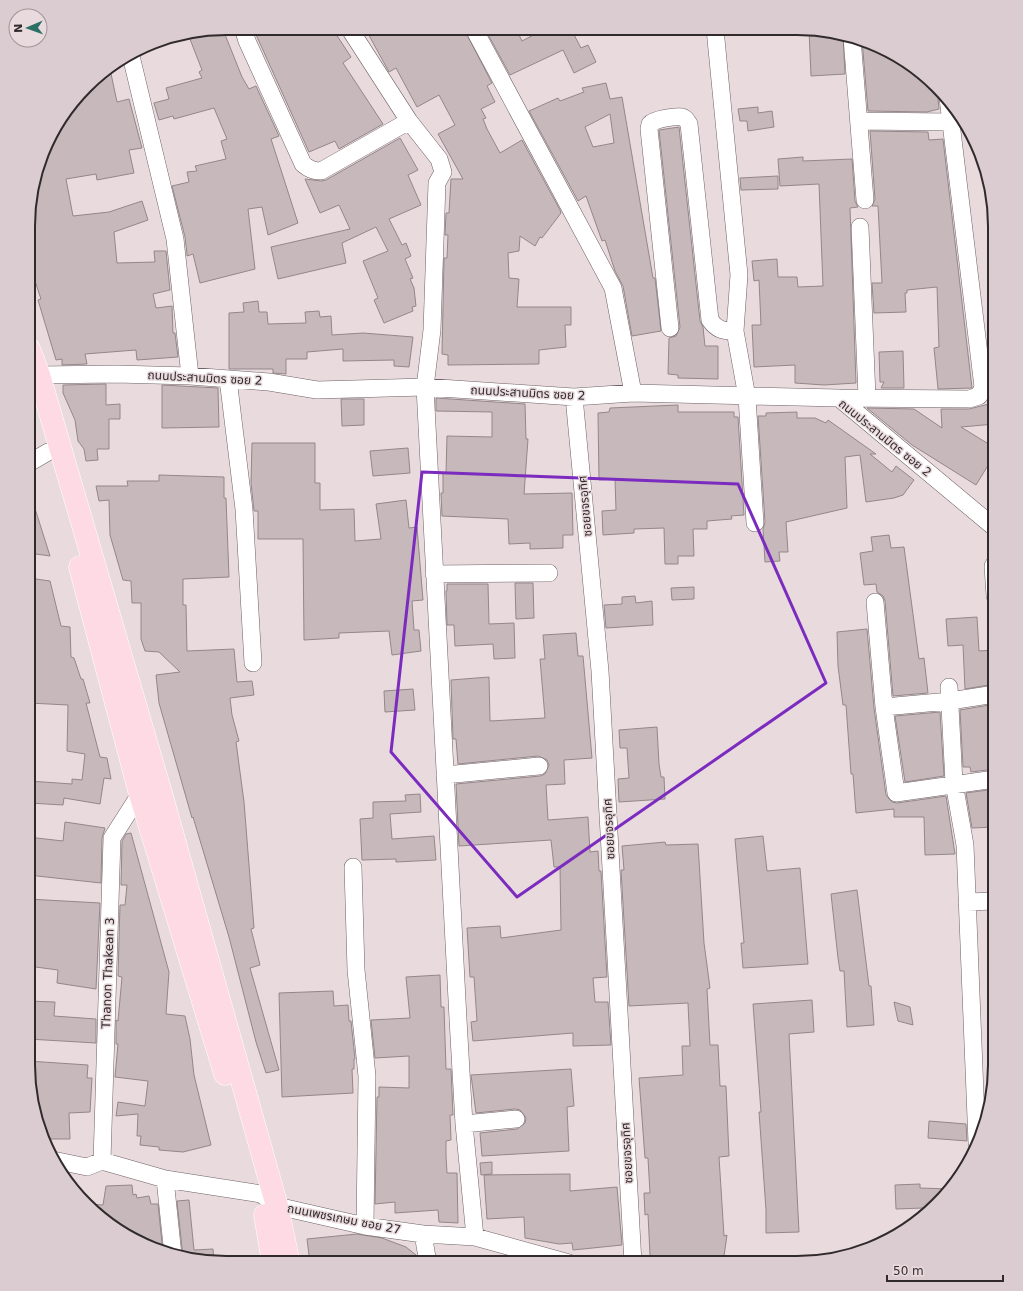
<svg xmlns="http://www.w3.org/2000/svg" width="1023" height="1291" font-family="'DejaVu Sans','Noto Sans Thai',sans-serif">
<rect width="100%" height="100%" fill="#e9dade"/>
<path fill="#c6b8bb" stroke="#94878a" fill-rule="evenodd" d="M253,28H332L351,57L343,63L383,124L339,149L335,141L309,152Z
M365,28L464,29L492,83L487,86L495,102L481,109L486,118L483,119L487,129L500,153L522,140L560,210L561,213L542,238L540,237L535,246L520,236L519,251L508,253L509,278L519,279L517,307H571V325H565L566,347L539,350V364L448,365V355L442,354L444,258H447L448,235H445L446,213H449L451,179H463L438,134L455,125L439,95L417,107L396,68L389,72Z
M485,29H516L522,41L545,29H571L581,48L588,45L596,62L574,73L563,50L510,75Z
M214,30L217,36L224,32L242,77L249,89L256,86L279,136L271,139L298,223L268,235L262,207L248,209L255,269L200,283L193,254L187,256V254L185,237L172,186L189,182L187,172L197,171L195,166L226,159L221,141L227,139L214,108L174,119L173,116L159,120L154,103L169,99L166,88L202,78L199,72L202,70L188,34Z
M809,30H823L843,35L845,74L811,76Z
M862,40L873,43L907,61L941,91L938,99L939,109L927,112L868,111Z
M110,69L117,102L129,99L142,148L129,150L134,173L97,180L96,174L66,179L73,216L109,212L142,201L148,220L114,232L117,263L155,262L154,251H166L170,290L153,294L156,308L172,306L173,333H175L178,357L137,360L136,350L85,354L87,364L62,365V359L56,360L38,300L41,299L30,266V200L54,127L95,77Z
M606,83L610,99L622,97L653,278H655L661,331L632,336L623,286L615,271L605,240L602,241L586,196L578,201L529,111L558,98L560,101L584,92L582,88ZM610,114L614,143L593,147L585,127Z
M758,107V113L772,111L774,127L748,131L747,121H740L738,109Z
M679,127L700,321L703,327L705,346H718V379L678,378V375L668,374L669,338L676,336L680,327L659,130Z
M870,131L928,132L929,140L943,139L972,388L938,389L934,348L939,347L937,287L907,290V293H905L906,312L874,313L872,283H882L878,206H872L875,199Z
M400,138L418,170L408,175L421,205L389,219L402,245L406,243L411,256L405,259L413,278L410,279L414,288L416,306L412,307L413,311L384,323L374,300L378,298L363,261L388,251L376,227L342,243L346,263L278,279L271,247L350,229L339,205L320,213L305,179L321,181L326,180Z
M803,157V161L852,159L855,201L858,207L850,208L856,383L824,385L795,383V365L754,367L752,325H761L759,280L754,281L752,261L777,259L778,277H797L798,287L823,286L819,184L780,186L778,159Z
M778,176V189L741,190L740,178Z
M258,301L259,312H267L268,324L306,323L305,312L319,311L320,317L331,316L332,335L363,333L413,337L409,367L394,366V360L343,361V349L307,352V359H286V374L273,373V369H229V313L244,312L243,303Z
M903,351L904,388H881L884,382H880L879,352Z
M106,384V405L120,404V419H109V449H97L98,460L86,461L84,449L78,441L75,420L63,393V385Z
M162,385L218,388L219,427L162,428Z
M436,398L525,404L526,439H528L524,494L572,493L573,535H563V548L530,549V543L509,544L508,519L442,516L441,493H443V473H446L447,436L492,437V412L436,411Z
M341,399H364V425L342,426Z
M993,403L995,424L961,427L995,448V454L976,485L912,445L867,408L914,409L942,428L941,409H969Z
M678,405V412H734V417H738L744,515L731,516L732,519L707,521V529H693L694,556H678V564H665L664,528L634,529V533L603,535L602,511L616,510L615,479L599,480L598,413L609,412L610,408Z
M797,412V418H815L826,423L828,420L876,454H870L892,472L896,466L914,480L903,495L894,498L866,502L860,455L845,457L847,508L786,522L788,552H779L780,561L765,562L763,529L765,522L758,416H766V413Z
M252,443H315V483H320V510L354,509L355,541L381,539L376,504L406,500L409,528L417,527L423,600L412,601L414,630H419L421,651L392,655L389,631L339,633V638L304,640L303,539H258V511H254L251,483Z
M408,448L410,473L373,476L370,451Z
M159,475L224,477V498H226L229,577L183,579V605H186L187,651L234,649L237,682L252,681L254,695L230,698L232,715L239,741L236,742L244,802L254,928L251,929L260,965L250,968L279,1070L266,1073L256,1042L229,937L193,817L192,818L159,703L156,675L180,672L159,652L145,651L141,639V603H132L131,581L123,580L110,535L109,500L99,501L96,486H128L127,481H159Z
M32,499L50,556L29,553V500Z
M889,535L891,548L904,547L919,659L924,658L928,693L893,696L885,601L883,596L877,592L876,584L864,585L860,553L873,551L871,537Z
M29,578L50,581L61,626L70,627L71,657L74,658L81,679H83L90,703H86L100,757L107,758L111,779L104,778L100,804L64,798L63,805L29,803V781L72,784V779L82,780L85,754L67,751L68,705L29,703Z
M515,583H533L534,618L516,619Z
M447,584H488L489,624L514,623L515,658L494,659L493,644L455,646L454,625H447L446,591H447Z
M694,587V599L672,600L671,588Z
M635,596L636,603L652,601L653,625L606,628L604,605L622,604V597Z
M977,617L979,651L995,650V684L965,689L963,645L948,646L946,619Z
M867,629L874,708L886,795L892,802L897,803L946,796L955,854L925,855L924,817H894V809L856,813L853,774H851L846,705H843L838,666L837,632Z
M576,633L578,656H583L592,758L564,760L565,784L546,785L548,820L588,817L590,852L598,851L599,871H601L607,977L593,978L595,1002H608L611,1045L573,1046V1033L473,1041L471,1022L477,1021L474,977H470L467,928L500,926L501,938L561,930L560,867H554L551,840L459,846L456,784L540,776L545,774L549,765L547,760L538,756L458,764L456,739H453L451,680L489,677L490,721L545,718L540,659H545L543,635Z
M413,689L415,710L385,712L384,691Z
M995,704V769L971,772L970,767H963L960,710Z
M940,712L944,776L905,782L895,716Z
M657,727L659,764L661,777H664L665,799L619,802L618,779L629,778L627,748H620L619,730Z
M995,789V827L972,828L966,793Z
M420,794L421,812L390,814L392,839L434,836L436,860L396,862V859L362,860L360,819L373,818V802L406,801L405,795Z
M65,822L105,828L102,838L101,883L28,875V837L63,841Z
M131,833L169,972L166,1014L185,1016L190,1039L194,1075L211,1145L183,1152L159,1150V1147L140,1145L141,1136H137L138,1114L116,1116L118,1102L145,1106L148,1081L115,1077L118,1044H116V1020L118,1021L122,977L118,976L120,905H125L127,885H121L122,841L126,834Z
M763,836L767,871L800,868L808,964L743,968L741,943H744L735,839Z
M665,842L666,845L698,844L704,943L710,988L707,989L710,1045H718L720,1086H726L729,1156L719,1157L724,1236L727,1235L723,1263L655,1262L650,1255L648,1214L645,1215L644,1193H650L648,1158H645L639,1078L683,1075L682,1046H690L688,1003L629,1006L621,870H624L622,846Z
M857,890L869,986H871L874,1025L847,1027L844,971H840L838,958L831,894Z
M28,899L100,903L96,989L57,983L58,970L28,966Z
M440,975L441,1007H444L446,1069H451L453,1115H450L451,1140L446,1141V1156L447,1173H457L458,1223L439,1222L438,1210L395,1213V1202L375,1204L377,1097H379V1087L409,1088V1056L375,1058L371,1020L410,1018L406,977Z
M333,991L334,1006L348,1005L349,1021H351L355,1059H354V1069H352L353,1093L282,1097L279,993Z
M812,1000L814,1032L789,1034L799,1232L766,1233V1210L759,1112H761L753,1004Z
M28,1001L55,1002L54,1016L96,1019V1043L28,1039Z
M894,1002L910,1007L913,1025L898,1021Z
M28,1061L88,1065L87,1078H92L90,1112L69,1113L70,1139H44L35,1116Z
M571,1069L574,1106L567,1107L569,1151L482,1156L480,1133L517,1129L525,1123L526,1118L520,1110L515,1109L476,1113L471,1075Z
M929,1121L966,1124L967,1141L928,1138Z
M492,1162V1174L481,1175L480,1163Z
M570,1174V1191L617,1187L622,1245L573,1250L572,1243L559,1244L525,1238L524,1217L487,1219L484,1175Z
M920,1184V1188L950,1189L937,1205L924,1216L923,1208L896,1209L895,1185Z
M132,1185L133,1195L136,1194L137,1198L149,1196L151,1204H158L163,1253L116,1230L86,1204L103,1205L106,1186Z
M189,1200L194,1250L213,1249L214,1263L183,1257L177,1201Z
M357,1234L382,1238L406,1247L416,1255L418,1263H310L307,1239Z"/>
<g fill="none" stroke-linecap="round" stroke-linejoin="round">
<g stroke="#6e6165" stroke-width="18">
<path id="minor" d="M243,28L247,41L303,164C309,169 313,171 321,171L409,121
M349,28L409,121L439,159L443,172L437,183L432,330L425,387L458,1019L464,1124L475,1237
M474,29L613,288L633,393
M715,29L739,275L735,331L747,397L755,523
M852,38L865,200
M131,56L175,239L190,376
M859,121L950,122
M860,227L867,397
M670,328L649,129L650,124C654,119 675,116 682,117C686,118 687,121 689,124L710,320C717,330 723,331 735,331
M39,375L116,374L190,376L269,382L317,390L425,387L574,397L633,393L839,398L995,528
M228,379L244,509L253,663
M574,397L600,671L633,1263
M839,398L969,399L979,396L983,387L948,98
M29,463L48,452
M434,574L549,573
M995,596L993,566L995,563
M875,602L884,707L896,793L995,779
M949,687L954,783L965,845L977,1143
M884,707L950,701L995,694
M445,775L539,766
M353,867L356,970L367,1076L365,1226
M967,902L995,901
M464,1124L516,1119
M53,1160L87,1167L102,1161L165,1179L261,1194L277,1206L365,1226L423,1234L475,1237L569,1263
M102,1161L112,838L140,794
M165,1179L173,1255
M423,1234L428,1263"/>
</g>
<g stroke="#fff" stroke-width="23">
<path id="major" d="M29,349L39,375L161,793L277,1206L289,1263
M80,567L140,794L225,1074
M265,1215L273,1263"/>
</g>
<use href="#minor" stroke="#fff" stroke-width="17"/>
<use href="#major" stroke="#fedae5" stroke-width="22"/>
</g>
<path fill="none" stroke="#7b2cbf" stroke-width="3" stroke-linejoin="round" d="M422,472L738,484L826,683L517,897L391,752Z"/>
<g text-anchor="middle" stroke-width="3" stroke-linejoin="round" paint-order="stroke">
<g font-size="12" fill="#302a2c" stroke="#e9dade">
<text transform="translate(205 378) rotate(3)" y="4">ถนนประสานมิตร ซอย 2</text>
<text transform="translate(528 393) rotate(3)" y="4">ถนนประสานมิตร ซอย 2</text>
<text transform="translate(885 438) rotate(39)" y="4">ถนนประสานมิตร ซอย 2</text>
<text transform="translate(585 506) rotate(-95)" y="4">ซอยขจรอุทิศ</text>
<text transform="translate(609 829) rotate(-93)" y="4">ซอยขจรอุทิศ</text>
<text transform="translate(108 973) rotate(-88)" y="4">Thanon Thakean 3</text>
<text transform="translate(627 1153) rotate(-93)" y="4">ซอยขจรอุทิศ</text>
<text transform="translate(344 1219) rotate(11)" y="4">ถนนเพชรเกษม ซอย 27</text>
</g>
</g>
<path d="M0 0H1023V1291H0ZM226 35H797A191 191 0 0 1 988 226V1065A191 191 0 0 1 797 1256H226A191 191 0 0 1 35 1065V226A191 191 0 0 1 226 35Z" fill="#daccd0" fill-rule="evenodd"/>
<path fill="none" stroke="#302a2c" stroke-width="2" d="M226 35H797A191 191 0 0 1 988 226V1065A191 191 0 0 1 797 1256H226A191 191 0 0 1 35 1065V226A191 191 0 0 1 226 35Z"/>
<g transform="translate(28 28) rotate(268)"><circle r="19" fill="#e9dade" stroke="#9f9497"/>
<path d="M0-3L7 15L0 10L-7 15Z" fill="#2b7064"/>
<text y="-6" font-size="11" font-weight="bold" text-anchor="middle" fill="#302a2c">N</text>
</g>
<path d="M887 1275v6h116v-6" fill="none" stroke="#302a2c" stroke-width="2"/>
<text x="893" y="1275" font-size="12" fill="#302a2c" stroke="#e9dade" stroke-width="3" paint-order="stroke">50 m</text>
</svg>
